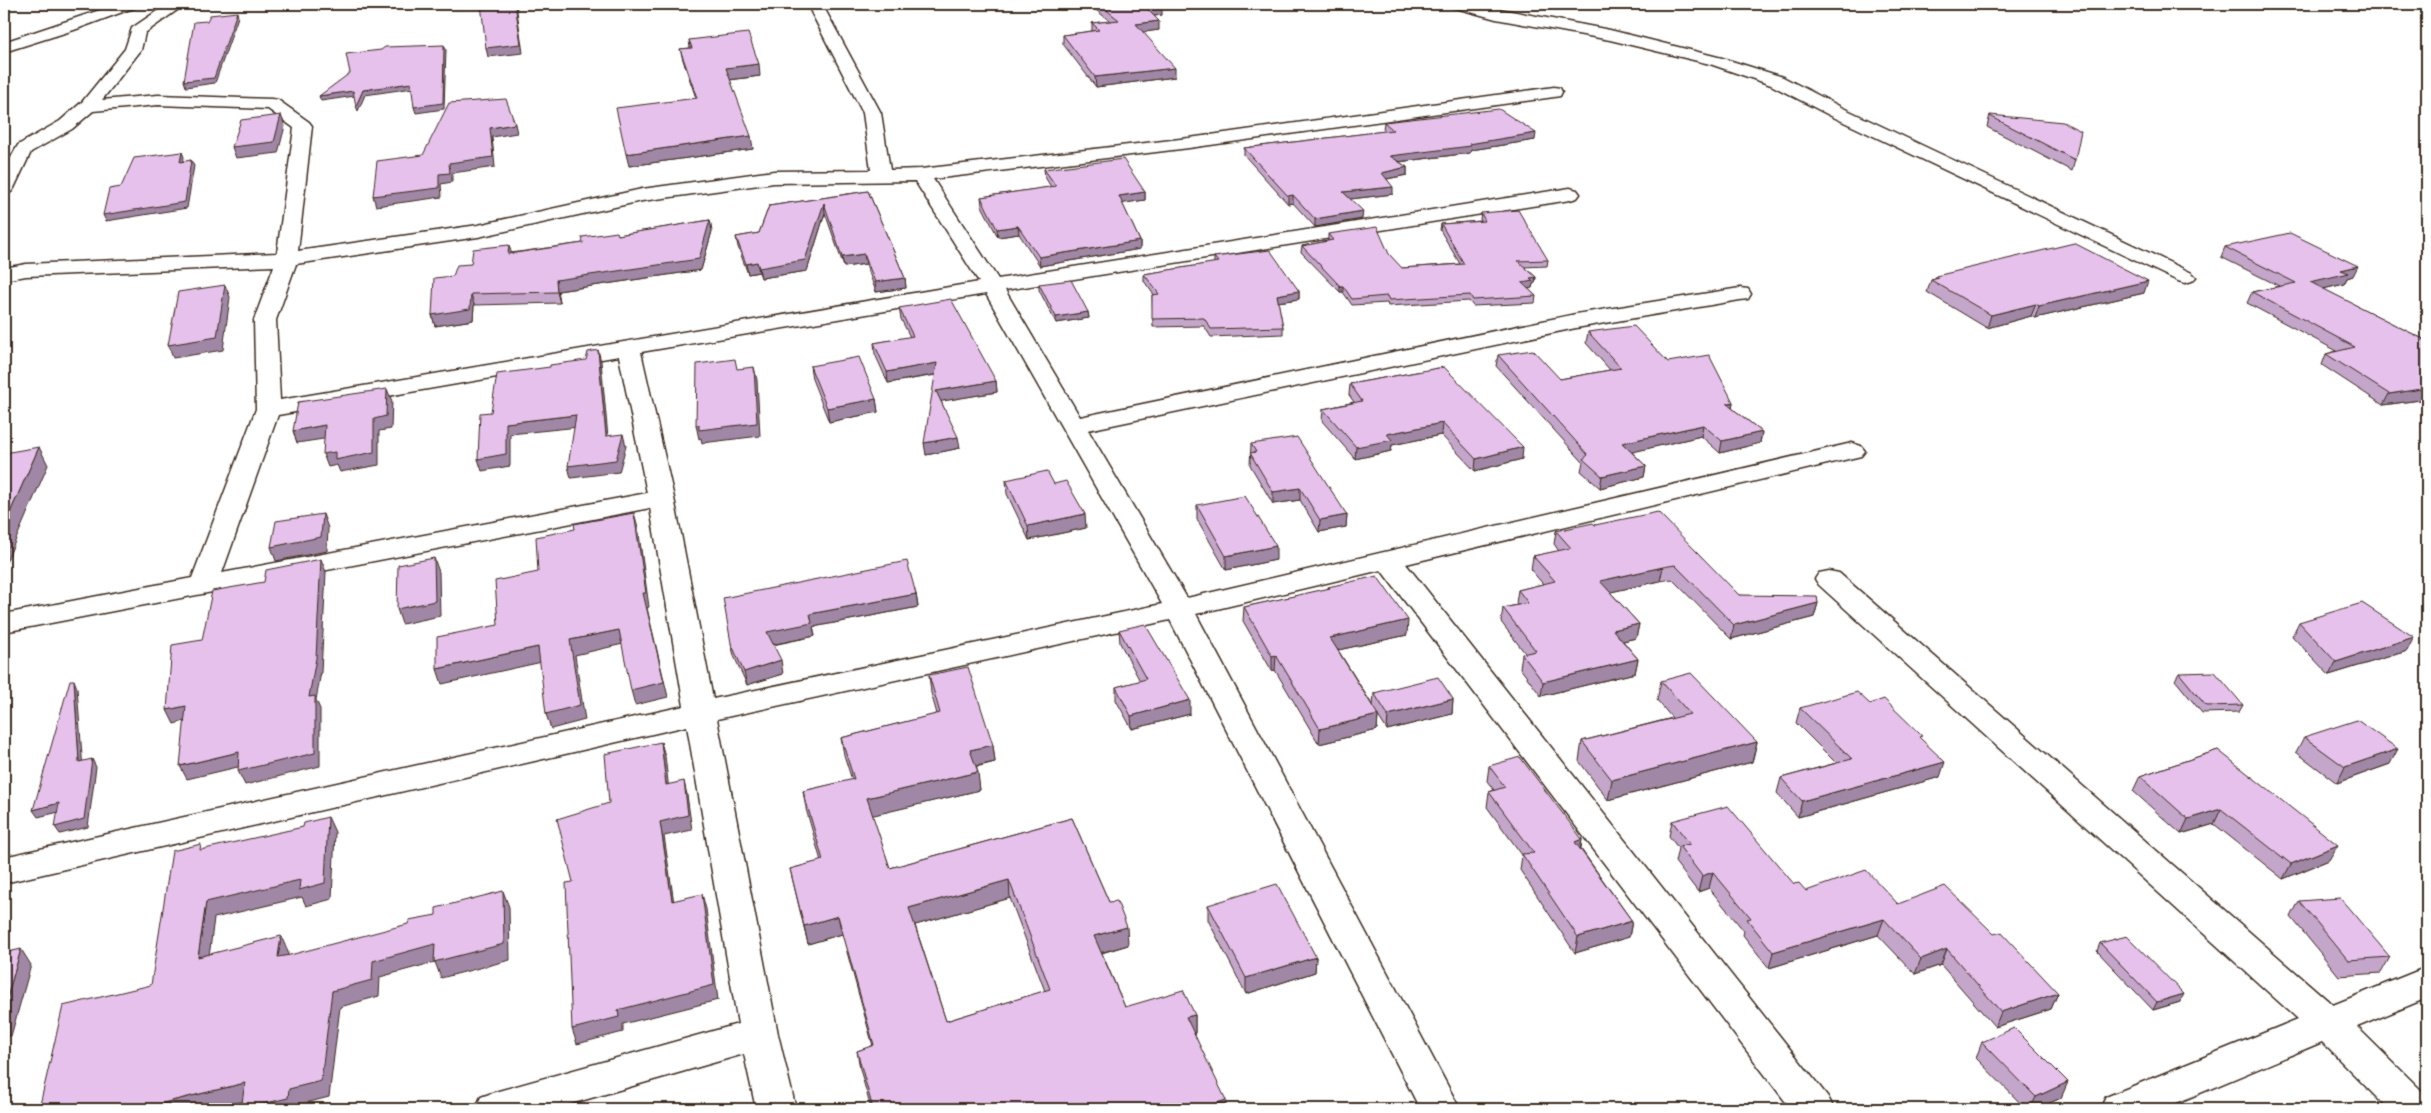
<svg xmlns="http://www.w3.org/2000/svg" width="2431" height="1113" font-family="Delius,sans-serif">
<rect width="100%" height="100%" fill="#fff"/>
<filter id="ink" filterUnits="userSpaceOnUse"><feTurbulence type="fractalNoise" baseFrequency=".02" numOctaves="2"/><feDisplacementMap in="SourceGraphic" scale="10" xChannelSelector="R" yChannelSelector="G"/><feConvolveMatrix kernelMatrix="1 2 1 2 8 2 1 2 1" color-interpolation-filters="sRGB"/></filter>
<g filter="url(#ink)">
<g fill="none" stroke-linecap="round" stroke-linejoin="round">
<g stroke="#3b2a1e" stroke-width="3">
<path id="minor" d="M118,4H139L136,7L74,30L4,52V42Z
M161,4H176L180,8L145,33L141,50L102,100L158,95L272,99L278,100L309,122L312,126L298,251L478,225L642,189L774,171L871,170L863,113L807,4H822L881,113L890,170L921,169L1189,138L1554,87L1560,88L1562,92L1560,96L1554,97L1189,148L933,179L998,279L1570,188L1577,190L1580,194L1577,198L1570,200L1005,290L1080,417L1576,314L1740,288L1748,289L1751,294L1748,299L1740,300L1576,328L1088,430L1187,598L1852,443L1861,446L1865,451L1861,456L1406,564L1828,1097L1834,1109H1791L1381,570L1196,614L1460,1109H1420L1170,620L717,719L778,1034L796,1109H756L744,1054L553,1109H475L481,1097L495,1092L738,1024L687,726L4,883V857L684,706L650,508L4,632V614L192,578L256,409L254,320L274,266L26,276L4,280V268L26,264L277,253L294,128L268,109L158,105L93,111L72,129L31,152L14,188L11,192L4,194V170L18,145L60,121L82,102L125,49L132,28L163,7ZM915,181L979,282L280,400L276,320L296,264L478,237L642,201L774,183ZM986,294L1162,604L713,699L674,498L641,352ZM619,356L647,493L222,573L278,415Z
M1449,4H1474L1610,30L1722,58L1783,77L1841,107L2192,273L2196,277L2192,281L2185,283L2178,281L1829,115L1771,85L1710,64L1610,40L1496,19L1452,7Z
M1829,571L1839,573L2333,1005L2427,967V998L2357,1027L2427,1096V1109H2388L2322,1042L2162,1109H2100L2106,1097L2298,1019L1819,585L1815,579L1819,573Z"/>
</g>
<use href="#minor" fill="#fff" fill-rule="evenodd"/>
</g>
<path fill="#c5a6cb" stroke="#3b2a1e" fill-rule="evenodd" d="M1088,4H1159L1162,15L1154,16L1159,30L1143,32L1175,77L1096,87L1063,44V35L1092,31V23L1110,21Z
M689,40L760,76L730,80L753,149L629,166L696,98L683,60L680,49L690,48Z
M1990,115L2075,160L2072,171L1987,127Z
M1384,122L1535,140L1471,150L1470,153L1399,162L1407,167V175L1387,179L1393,194L1350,199L1362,219L1315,227L1293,203L1288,204L1244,155V148L1386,131L1383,129Z
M1044,169L1145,192V200L1122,203L1140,241V249L1040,266L1019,234L998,237L982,206L981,197L1051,187L1045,177Z
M868,191L905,278L906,288L876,292L866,264L844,267L825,213L807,271L761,278L759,272L748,274L738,247L736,237L759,233L769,206Z
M1481,213L1548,260L1547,266L1524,267L1536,277L1535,283L1533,284L1532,288H1527L1536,296L1535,303L1473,306L1469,301L1388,306L1387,303L1352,305L1343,292H1340L1301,252L1302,246L1328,241V234L1402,268L1460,264L1440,230L1441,224L1481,221L1480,219Z
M710,220L712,231L701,270L558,291L560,303L474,305L473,320L435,326L432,315L453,276L471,264L511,253L583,243L618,235Z
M2225,247L2353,276L2347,278L2344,284L2323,289L2425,340L2427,339V399L2383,405L2322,365L2326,354L2337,351L2247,303L2252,292L2279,286L2221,257Z
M1214,257L1299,291V299L1278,302L1283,327V334L1211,337L1204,326L1153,327L1152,295H1154L1144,281V274L1214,263Z
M1936,276L2144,293L2035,318L2031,316L1987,328L1927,292L1931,280L1935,279Z
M1039,284L1088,312L1089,318L1056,323L1039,290Z
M899,308L996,381L997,392L941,401L960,448L926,455L936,375L888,383L875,354L874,343L910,337L901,319Z
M1588,332L1668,362L1733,402L1732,408L1762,432L1760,443L1720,453L1701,436L1632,452L1646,466L1644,477L1600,488L1581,471L1583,462L1496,366L1498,355L1560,379L1610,370L1586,343Z
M810,366L876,399L878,412L829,422L812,379Z
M1444,367L1522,459L1475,471L1441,435L1392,445L1391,451L1355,459L1322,421L1323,409L1354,402L1349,395L1350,384Z
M1251,444L1347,515L1346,527L1319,532L1300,500L1273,504L1250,465Z
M1006,480L1054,484L1086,528L1029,540L1007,494Z
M1197,505L1276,560L1226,570L1197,519Z
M1595,525L1739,595L1818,603L1814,617L1731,639L1672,579L1660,581L1610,592L1639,624L1636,638L1623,641L1638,659L1635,673L1541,696L1520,668L1522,654L1525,653L1501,622L1503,608L1517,605L1516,603L1518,590L1543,584L1531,570L1533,556L1559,551L1554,544L1556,531Z
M1328,587L1407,635L1338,650L1373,706L1374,693L1453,699L1452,714L1387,730L1378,716L1377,730L1319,744L1275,670L1272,671L1243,621L1244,607L1328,589Z
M916,594L918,607L813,627L815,636L773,645L783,674L747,685L734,656L731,643Z
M2299,622L2407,651L2329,675L2292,636Z
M1119,630L1190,714L1132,729L1116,700V687L1140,681L1120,643Z
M2179,673L2243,705L2239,712L2202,713L2175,680Z
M929,675L993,745L995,762L976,767L980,790L872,815L890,868L1072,818L1128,945L1102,953L1125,1007L1195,1015V1033H1194L1226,1109H871L860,1069L857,1051L873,1046L842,934L808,944L790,869L821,861L806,809L803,791L852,780L844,755L841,738L937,714L931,693ZM1010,898L1045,991L946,1021L915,925Z
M1661,681L1757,742L1752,762L1608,800L1579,761L1582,741L1672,718L1657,700Z
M1870,704L1940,777L1798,817L1777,793L1781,778L1836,763L1796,723L1800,708Z
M2304,737L2390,764L2337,783L2296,752Z
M2218,750L2329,860L2283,879L2214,824L2181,834L2133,791L2140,776Z
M1489,766L1582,839L1581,849L1632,921L1629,937L1575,953L1520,870L1522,855L1487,807L1489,792L1494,790L1487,781Z
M1672,821L1806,891L1898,904L1994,934L2058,993L2051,1009L1995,1027L1941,965L1915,974L1878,935L1769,968L1743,935L1744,931L1709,888L1698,892L1675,862L1678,848L1669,836Z
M2299,901L2390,957L2381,973L2339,976L2291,917Z
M1208,905L1316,957L1315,972L1246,994L1208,920Z
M2100,943L2180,1002L2153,1010L2097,951Z
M1982,1042L2061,1098L2036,1109H2026L1976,1058Z"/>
<path fill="#a087a5" stroke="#3b2a1e" d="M515,4H516L523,53L488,57L486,48Z
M1162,6V15L1146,17V8Z
M237,12L238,17L215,83L186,87L184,81Z
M1159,21V30L1137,33L1136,24Z
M444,45L446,50L444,109L416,113L414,107Z
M759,64L760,76L728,80L726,68Z
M1175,68V77L1096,87L1095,77Z
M411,83L413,88L365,95L358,111L356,106L363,90Z
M353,91L355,96L321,101L319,96Z
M281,115L285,126L278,153L236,158L232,147Z
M515,124L517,133L492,137L495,167L452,173V182L441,184L442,197L376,206L373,196L439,174L449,163L490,128Z
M1536,133L1535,140L1471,150L1470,153L1389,163L1390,156Z
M751,136L753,149L629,166L626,154Z
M182,152L184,157L182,168L180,162Z
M191,160L194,166L187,208L106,221L103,215Z
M1407,167V175L1381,180L1382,173Z
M1393,187V194L1342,200L1343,192Z
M1145,192V200L1119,204V196Z
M1293,195V203L1288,204V196Z
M824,203L825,213L807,271L761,278L759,268Z
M1363,211L1362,219L1315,227V219Z
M710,220L712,231L701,270L558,291L560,303L557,292L556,280Z
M1018,226L1019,234L998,237L997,229Z
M1140,241V249L1040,266L1039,257Z
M509,245L512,255L508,254Z
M864,254L866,264L844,267L842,257Z
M757,262L759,272L748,274L746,264Z
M2358,266L2353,276L2347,278L2344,284L2306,293L2310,282L2341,270Z
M1536,277L1535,283L1533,284L1532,288L1521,290L1522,283L1530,278Z
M905,278L906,288L876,292L875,282Z
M2148,281L2144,293L2035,318L2039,306Z
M225,285L230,297L223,350L173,358L168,345Z
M1340,286H1343V292H1340Z
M1299,291V299L1277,302V295Z
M471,294L474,305L473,320L435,326L432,315Z
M2036,304L2031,316L1987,328L1991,315Z
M1088,312L1089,318L1056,323V317Z
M598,350L601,361L609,448L606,436Z
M937,363L939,374L888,383L887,372Z
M754,367L757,380L760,436L702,443L701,438L699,439L696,425Z
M996,381L997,392L937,402L936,391Z
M2427,388V399L2383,405L2389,394Z
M387,389L392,401L391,429L379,431V465L340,472L337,465L328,467L323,454Z
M876,399L878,412L829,422L827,408Z
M1733,402L1731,414L1727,404Z
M576,415L579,427L510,434V466L482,471L478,459L506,423Z
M1442,423L1441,435L1392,445L1391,451L1355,459L1356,447L1387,434Z
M325,425L330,438L297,443L293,431Z
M1703,425L1701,436L1620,455L1622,443Z
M1762,432L1760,443L1720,453L1722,441Z
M623,434L626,446L619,472L571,478L568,466Z
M958,437L960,448L926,455L924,443Z
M39,447L48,465L4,567V526Z
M1523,447L1522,459L1475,471L1476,459Z
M1646,466L1644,477L1600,488L1602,476Z
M1300,488V500L1273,504V492Z
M634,513L638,527L649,607L647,608L668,697L635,705L631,690L643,593Z
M323,514L328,528L327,551L276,561L271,547Z
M1085,514L1086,528L1029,540L1028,526Z
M1347,515L1346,527L1319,532L1320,520Z
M1276,546V560L1226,570V556Z
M434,558L439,572L440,616L402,624L397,609Z
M321,559L326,572L321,672L316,700L320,709V766L245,785L238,771L309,697Z
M1663,567L1660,581L1598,595L1600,581Z
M916,594L918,607L813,627L815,636L770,645L767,632L810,614Z
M1818,603L1814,617L1731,639L1734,625Z
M1408,620L1407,635L1329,652L1330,638Z
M1639,624L1636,638L1610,644L1613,630Z
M619,630L623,644L575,655L585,720L551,729L546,714L570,640Z
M2414,637L2407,651L2329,675L2336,662Z
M538,647L542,662L442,684L437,669Z
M1276,655L1275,670L1272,671V656Z
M1638,659L1635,673L1541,696L1543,682Z
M781,660L783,674L747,685L744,672Z
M74,680L77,688L83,770L79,762Z
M4,693L7,700L4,712Z
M1453,699L1452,714L1387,730L1388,715Z
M1190,700V714L1132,729L1131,716Z
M186,706L192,719L174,724L167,710Z
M1378,715L1377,730L1319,744L1320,729Z
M661,742L665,756L670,799L666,785Z
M1757,742L1752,762L1608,800L1612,780Z
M993,745L995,762L972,767L970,750Z
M2398,749L2390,764L2337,783L2345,767Z
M239,752L246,765L187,779L180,766Z
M92,759L96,767L88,827L60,834L55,827Z
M1945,762L1940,777L1798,817L1802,801Z
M978,772L980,790L870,816L867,798Z
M684,781L687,795L692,830L664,836L676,916L672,901L660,822Z
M59,803L63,811L38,817L33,810Z
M2221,809L2214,824L2181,834L2188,819Z
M328,817L335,832L332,899L306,906L302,897L214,918L207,973L198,957L206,902Z
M1582,839L1579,855L1575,842Z
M2338,845L2329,860L2283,879L2291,864Z
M1713,872L1709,888L1698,892L1702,876Z
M1009,880L1010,898L912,926L909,908Z
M503,891L509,907L510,960L441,978L435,962L380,977L379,996L340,1007L329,1097L298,1105L297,1109H241L289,1089L332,991L373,961Z
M702,894L706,909L718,1000L623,1024V1032L577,1044L572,1029Z
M838,916L842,934L808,944L804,926Z
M1884,919L1878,935L1769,968L1773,952Z
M1632,921L1629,937L1575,953L1578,937Z
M1127,927L1128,945L1096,954L1094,936Z
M281,936L288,952L286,973L278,957Z
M21,949L31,965L11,1036L4,1037V1008Z
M1947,949L1941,965L1915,974L1921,959Z
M1316,957L1315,972L1246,994V978Z
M2058,993L2051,1009L1995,1027L2001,1012Z
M2184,994L2180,1002L2153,1010L2157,1002Z
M1195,1015V1033L1187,1035L1186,1017Z
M2068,1082L2061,1098L2036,1109H2030L2036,1097Z
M245,1083L253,1099L212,1109H158L159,1104Z
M1226,1100V1109H1199Z
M1067,1105L1068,1109H1054Z"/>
<path fill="#e5c1ec" stroke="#3b2a1e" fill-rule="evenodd" d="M481,4H515L521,44L486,48Z
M1099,4H1159L1162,6L1146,8L1159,21L1136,24L1175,68L1095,77L1063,35L1099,30L1092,23L1119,20Z
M237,12L214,78L184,81L194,22L207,21L210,15Z
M748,33L759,64L726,68L751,136L626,154L616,108L697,98L680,49L692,48L689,40Z
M444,45L443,103L414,107L411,83L363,90L356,106L353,91L319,96L350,73L346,54L381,50L385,47Z
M506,99L515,124L490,128L493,157L449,163L450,173L439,174V188L373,196L377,161L423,155L449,103Z
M1499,109L1536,133L1469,144L1471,146L1390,156L1407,167L1382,173L1393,187L1343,192L1363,211L1315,219L1293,195L1288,196L1244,148L1393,130L1384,122Z
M281,115L274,142L232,147L241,120Z
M1990,115L2063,122L2081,131L2075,160L1990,116Z
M182,152L180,162L191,160L185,202L103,215L109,189L121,187L134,158Z
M1123,159L1145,192L1119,196L1140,241L1039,257L1018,226L997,229L981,197L1056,186L1044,169Z
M868,191L905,278L875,282L864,254L842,257L824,203L805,260L759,268L757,262L746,264L736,237L759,233L769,206Z
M1518,210L1548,260L1518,261L1536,277L1530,278L1533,281L1522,283L1536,296L1473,300L1470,295L1389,300L1387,296L1352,299L1343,286H1340L1302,246L1333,240L1328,234L1377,227L1389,254L1402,268L1464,264L1441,224L1485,221L1481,213Z
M710,220L699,259L556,280L557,292L471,294L470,309L432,315L434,278L453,276L457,265L471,264L473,249L509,245L508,254L583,243L582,237L617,232L618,235Z
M2290,233L2358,266L2341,270L2349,273L2310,282L2425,340L2427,339V388L2389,394L2326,354L2355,347L2252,292L2296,283L2225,247Z
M2074,243L2148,281L2039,306L2036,304L1991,315L1931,280L1939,278L1936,276Z
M1270,250L1299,291L1277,295L1283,327L1211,329L1204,318L1152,319V295L1159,294L1144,274L1218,262L1214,257Z
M1071,280L1088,312L1056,317L1039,284Z
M225,285L217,337L168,345L178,292Z
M951,299L996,381L936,391L958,437L924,443L937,363L887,372L874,343L913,336L899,308Z
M1634,326L1668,362L1709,355L1733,402L1727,404L1762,432L1722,441L1703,425L1622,443L1646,466L1602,476L1583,459L1588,455L1498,355L1533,350L1560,379L1621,368L1588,332Z
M598,350L606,436L623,434L616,460L568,466L576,415L506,423V454L478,459L480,413L491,412L497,374L550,367V365L586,360L588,352Z
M859,357L876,399L827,408L810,366Z
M735,359L737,369L754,367L757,423L699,430V425H696L697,364Z
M1444,367L1523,447L1476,459L1442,423L1387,434L1392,440L1356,447L1323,409L1362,401L1350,384Z
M387,389L386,416L374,419V452L335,460V452L323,454L325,425L293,431L298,402Z
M1297,437L1347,515L1320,520L1300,488L1273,492L1250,453L1256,452L1251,444Z
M39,447L4,526V453Z
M1047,471L1054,484L1066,481L1085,514L1028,526L1006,480Z
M1245,496L1276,546L1226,556L1197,505Z
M1658,512L1739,595L1817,596L1818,603L1734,625L1675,565L1663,567L1600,581L1639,624L1613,630L1638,659L1543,682L1522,654L1536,651L1503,608L1528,603L1518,590L1555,581L1533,556L1571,548L1556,531L1593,523L1595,525Z
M634,513L646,593H643L664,682L631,690L619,630L570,640L580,705L546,714L538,647L437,669V637L498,625L495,581L538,572L536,537L575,529L574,524Z
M323,514L321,537L271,547L276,521Z
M434,558L435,601L397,609L398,565Z
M321,559L316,658L309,697L315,696V753L238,771L239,752L180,766L186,706L167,710L172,645L202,640L212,591L264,582L266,570Z
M907,561L916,594L810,614L812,623L767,632L781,660L744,672L731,643L723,598Z
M1377,576L1408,620L1330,638L1378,715L1320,729L1276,655L1272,656L1244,607L1330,588L1328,587Z
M2362,603L2414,637L2336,662L2299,622Z
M1145,624L1190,700L1131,716L1116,687L1146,679L1119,630Z
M968,667L993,745L970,750L978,772L867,798L890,868L1072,818L1109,902L1117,901L1127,927L1094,936L1125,1007L1183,990L1195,1015L1186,1017L1226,1100L1199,1109H1069L1067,1105L1054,1109H873L857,1051L874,1045L838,916L804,926L790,869L823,860L803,791L854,779L841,738L940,713L929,675ZM1009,880L1050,989L946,1021L909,908Z
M2215,672L2243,705L2206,706L2179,673Z
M1691,673L1757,742L1612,780L1582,741L1690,714L1661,681Z
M1438,677L1453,699L1388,715L1374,693Z
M70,680H74L79,762L92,759L84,819L55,827L59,803L33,810Z
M1857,692L1870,704L1884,699L1922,736L1919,737L1945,762L1802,801L1781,778L1852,759L1800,708Z
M2357,720L2398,749L2345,767L2304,737Z
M661,742L666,785L684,781L688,815L660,822L672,901L702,894L714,985L618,1010L619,1017L572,1029L566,883L573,882L557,819L609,803L605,754Z
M2218,750L2338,845L2291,864L2221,809L2188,819L2140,776Z
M1520,757L1582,839L1575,842L1632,921L1578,937L1522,854L1534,853L1489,792L1505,787L1489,766Z
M1728,806L1794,884L1799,883L1806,891L1866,870L1898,904L1945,886L1994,934L2001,932L2058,993L2001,1012L1947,949L1921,959L1884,919L1773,952L1747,919L1751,918L1713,872L1702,876L1679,846L1690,844L1672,821Z
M328,817L325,883L299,890L300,880L206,902L198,957L281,936L278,957L290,955L408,924L409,920L436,915V908L503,891L504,944L434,962L435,944L373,961L372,980L332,991L321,1081L289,1089L288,1098L241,1109L245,1083L159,1104L158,1109H39L63,1006L151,985L172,851L201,844L200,850L303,827L304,823Z
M1277,884L1316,957L1246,978L1208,905Z
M2340,898L2390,957L2348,960L2299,901Z
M2127,936L2184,994L2157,1002L2100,943Z
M21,949L4,1008V953Z
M2014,1028L2068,1082L2036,1097L1982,1042Z"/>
</g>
<rect width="2431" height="1113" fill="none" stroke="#fff" stroke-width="20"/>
<rect x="10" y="10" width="2411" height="1093" fill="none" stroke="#3b2a1e" stroke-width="2" filter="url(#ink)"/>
</svg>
